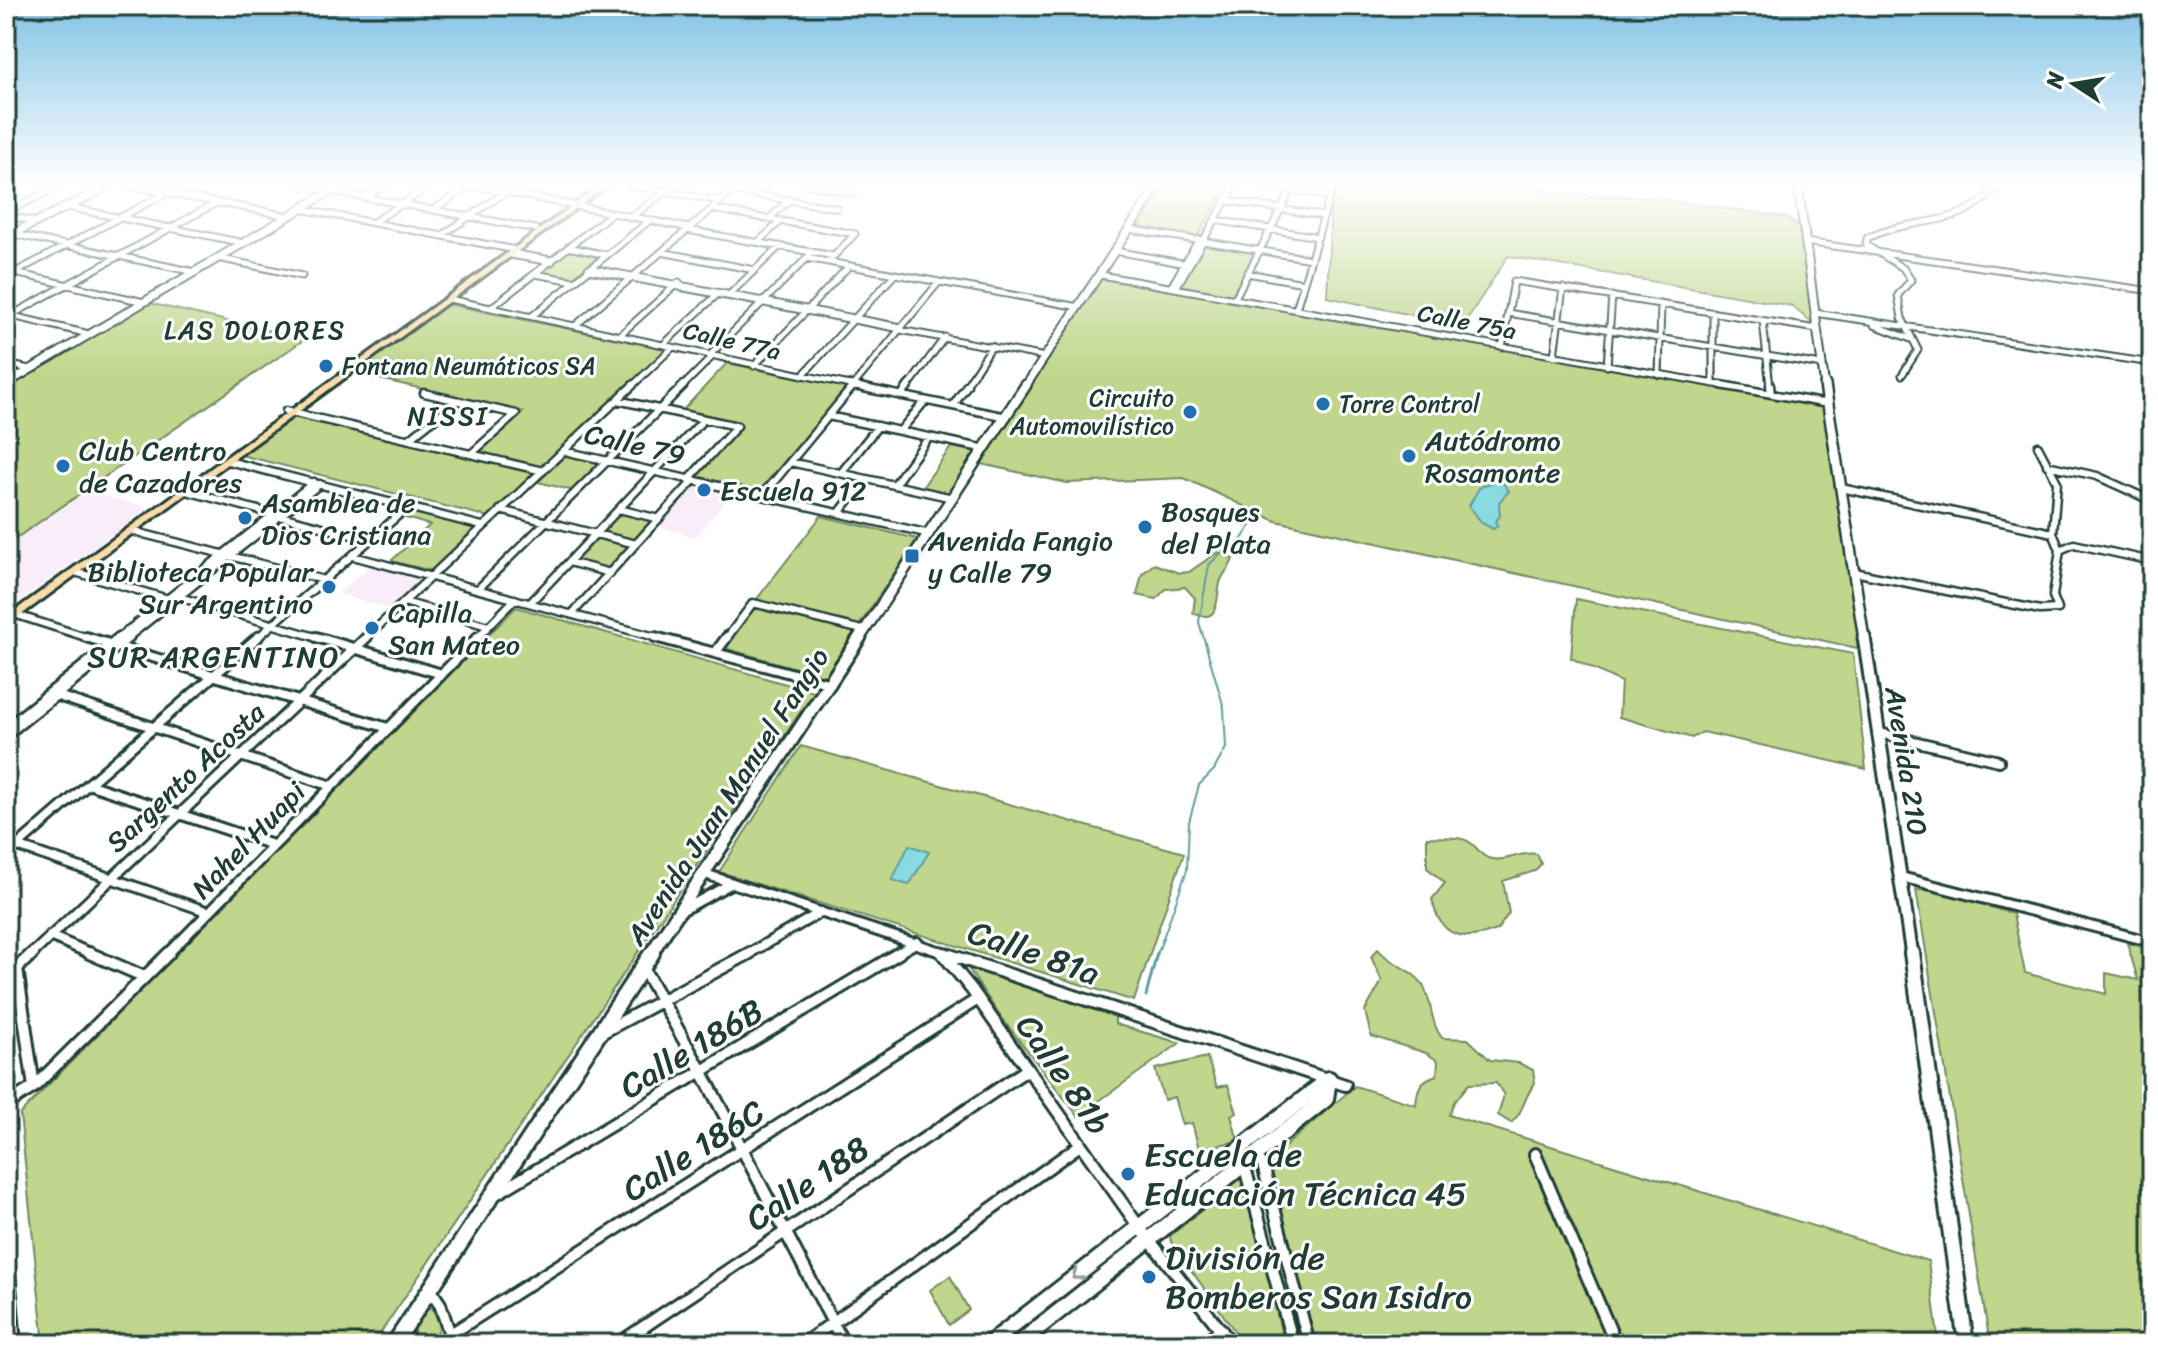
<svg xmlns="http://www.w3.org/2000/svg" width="2158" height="1350" font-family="Sriracha,sans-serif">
<rect width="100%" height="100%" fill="#fff"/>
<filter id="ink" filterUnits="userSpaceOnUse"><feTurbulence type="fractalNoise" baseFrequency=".0125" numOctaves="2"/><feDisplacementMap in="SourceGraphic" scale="16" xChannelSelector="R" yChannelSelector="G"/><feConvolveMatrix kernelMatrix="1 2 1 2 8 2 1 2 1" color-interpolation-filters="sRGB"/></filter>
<g filter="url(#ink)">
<path fill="#f9edf9" d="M698,486L732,494L695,537L656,526L692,487Z
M85,491L149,508L6,611V545Z
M371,565L425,577L391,609L338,594Z"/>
<path fill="#c0d68c" stroke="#708a60" stroke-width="2" d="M1166,185H1227L1196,239L1137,229Z
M1337,185H1542L1541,194L1643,197L1786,217L1800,228L1866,650L1276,521L1184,478L1067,483L977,463L1101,275L1827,404L1813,324L1792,306L1508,256L1463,326L1327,297L1331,204Z
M1205,243L1256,251L1233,296L1180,286Z
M569,249L600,255L571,279L539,272Z
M149,303L305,339L6,545V387Z
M447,304L667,349L489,517L241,455L295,415L472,457L523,412L353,373Z
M727,363L848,388L758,492L693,475L740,425L682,411Z
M951,447L976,452L948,495L921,489Z
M568,453L603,462L574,491L538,482Z
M409,510L477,526L432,571L391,561L430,525L402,517Z
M621,512L654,520L634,542L600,533Z
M821,516L917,539L825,676L720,647Z
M596,538L630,546L609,569L574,560Z
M1218,552L1233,559C1230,569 1222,574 1220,583C1216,600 1220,625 1193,613L1195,598L1185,587L1166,589L1156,599L1137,595L1142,574L1154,564L1179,573L1189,572Z
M1576,599L1853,654L1866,769L1703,732L1692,738L1619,717L1621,682L1571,658Z
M516,607L814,692L373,1344H44L20,1114Z
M801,746L1184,853L1134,1001L719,872Z
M1427,837C1441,838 1462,835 1472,844C1480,850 1481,857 1492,859C1508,862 1521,851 1537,854L1541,864L1535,871L1503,881L1509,913L1497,930C1462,943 1440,937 1432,899L1445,883L1427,868Z
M1916,890L1938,891L2013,914L2025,973L2106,994V973L2138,980L2127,943L2152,949V1344H1990Z
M1378,949C1389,964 1413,969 1422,984C1433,1001 1429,1021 1442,1038L1468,1039L1490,1060L1519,1063L1533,1070L1535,1083C1524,1096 1524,1112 1511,1123L1498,1115L1504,1095L1496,1083L1469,1084L1454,1102L1449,1115L1928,1261L1939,1344H1314L1268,1161L1355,1086L1416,1105C1417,1088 1420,1080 1437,1075L1438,1061L1426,1053L1371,1036L1365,1011L1382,981L1371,957Z
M966,965L1115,1013V1024L1180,1043L1078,1116L1000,1016Z
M1207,1057L1217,1087L1228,1085L1237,1113L1231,1115L1238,1141L1199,1149L1192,1123L1182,1125L1174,1097L1164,1100L1155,1069Z
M1244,1176L1284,1344H1244L1171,1242L1170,1236Z
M950,1276L969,1310L949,1325L930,1290Z
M432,1307L440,1326C433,1344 419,1344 402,1344L424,1310Z"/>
<path fill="#89dae1" stroke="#5f9b9c" stroke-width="2" d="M1492,482L1503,483L1509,491L1499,502L1500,516L1495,522L1498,526L1493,529L1482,523L1469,506L1479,488Z
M909,845L929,852L909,885L892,880Z"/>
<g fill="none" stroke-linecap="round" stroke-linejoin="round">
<path stroke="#5f9b9c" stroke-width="2" d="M1157,955L1187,870L1189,822L1199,785L1214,770L1226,748L1224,708L1199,622L1209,565L1224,550L1237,546L1256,518"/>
<path stroke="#5f9b9c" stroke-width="3" d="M1146,996L1157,953"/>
<g stroke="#1f3d34" stroke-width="9">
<path id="street-far3" d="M87,185L104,188
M126,185L289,216
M298,185L536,229
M469,185L689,228
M630,185L721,201
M809,185L854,193
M1262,185L1330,196
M733,191L837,208
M365,197L386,185
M1224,200L1324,216
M67,207L244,243
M301,209L516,250
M712,209L855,234
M433,210L470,185
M6,212L62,185
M6,215L37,222
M630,218L674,185
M769,219L789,200
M1215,220L1318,237
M372,223L432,185
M1129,229L1311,259
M687,230L834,256
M13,234L195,272
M441,236L516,185
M758,242L781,221
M1805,242L2152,291
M568,247L607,255
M1115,251L1187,264
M661,252L755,270
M218,258L302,276
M806,258L1079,307
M832,258L855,234
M6,271L144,302
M1247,273L1304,283
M535,274L574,281
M1101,275L1732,387
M6,277L182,185
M1171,287L1199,239
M1176,288L1235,185
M731,293L780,246
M1235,298L1291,190
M449,299L859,387
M492,307L611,214
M1296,309L1333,185
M1713,312V384
M1508,313L1822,365
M1815,313L2152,363
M8,315L89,334
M532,316L649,221
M6,318L218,202
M1763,321L1770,387
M576,325L740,185
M1874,325L1911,339
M900,330L1046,357
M621,334L679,282
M665,343L719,293
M1502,347L1514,281L1817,329
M709,356L809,256
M1554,356L1563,288
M6,364L30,369
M754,366L849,266
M1607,366L1612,296
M1659,375L1661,304
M1902,375L1918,350L1902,318L1898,295L1911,280L1903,268L1866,245L1867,238C1917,214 1959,232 1999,185
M802,376L895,274
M631,387L672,348
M682,387L712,357
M852,387L939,282
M908,387L945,337
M965,387L992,346"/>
</g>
<g stroke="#1f3d34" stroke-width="11">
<path id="street-far2" d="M849,385L1007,417
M1721,385L1828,404
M1770,385L1771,394
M424,393L516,414
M901,396L909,385
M617,400L737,426L689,479
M953,406L967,385
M286,411L543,471
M828,416L986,449
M900,431L925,401
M409,439L457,401
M2038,446L2057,482L2053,533L2060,550
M564,451L930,534
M471,454L516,414
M228,461L482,526
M790,462L953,498
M2047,465L2097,476L2152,501
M841,473L878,426
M894,485L929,437
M1841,488L2053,533
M179,489L371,540
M762,496L854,385
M619,509L659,519
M500,510L636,544
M839,513L866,479
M132,531L324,580
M353,556L663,639
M569,562L610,573
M75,572L168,599L179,597L322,639
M1854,572L2040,610L2058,609L2053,596L2060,550L2074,544L2152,561
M478,589L684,385
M404,602L488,626
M530,603L704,419
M572,614L694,480
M17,615L92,639
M117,639L314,482
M126,639L320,484
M256,639L409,506
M365,639L633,385
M476,639L515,599
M726,639L753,603L866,631"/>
</g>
<g stroke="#1f3d34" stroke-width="14">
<path id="street-far1" d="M86,637L388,728
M316,637L442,674
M655,637L831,684
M715,653L727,637
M55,695L332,786
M6,728L120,637
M1879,733L1999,761
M6,735L129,637
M88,784L273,845
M17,846L209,912
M6,850L17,846L258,637
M705,874L950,955
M1901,877L2152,942
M681,911L732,883
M50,936L94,955
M940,951L943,955
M31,955L367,637
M167,955L478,637
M746,955L821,912
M895,955L917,942"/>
</g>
<g stroke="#1f3d34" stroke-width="16">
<path id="street" d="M89,953L145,977
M942,953L972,990L1139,1227L1232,1344
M944,953L1345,1085
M17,968L34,1087
M643,968L702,1072L844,1344
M6,972L17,968L33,953
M603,1032L750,953
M6,1105L34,1087L169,953
M1535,1154L1616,1344
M1255,1155L1263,1165L1309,1344
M1244,1164L1293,1344
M496,1194L899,953
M430,1289L440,1304L453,1344
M435,1344L978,999
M618,1344L1028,1069
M803,1344L1080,1145
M1202,1344L1221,1329"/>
</g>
<g stroke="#1f3d34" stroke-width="11">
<path id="secondary-far3" d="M1798,185L1825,387
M6,237L111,185
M511,254L551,261
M589,269L901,328
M6,384L341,185
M1025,387L1158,185"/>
</g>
<g stroke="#1f3d34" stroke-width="14">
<path id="secondary-far2" d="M1825,385L1864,639
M859,639L1026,385"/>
</g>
<g stroke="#1f3d34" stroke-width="17">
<path id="secondary-far1" d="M1864,637L1912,955
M650,955L860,637"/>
</g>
<g stroke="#1f3d34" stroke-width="20">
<path id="secondary" d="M1912,953L1966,1344
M6,1261L13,1344
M394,1344L652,953
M989,1344L1329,1079
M1018,1344L1326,1099L1329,1079"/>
</g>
<g stroke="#1f3d34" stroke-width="6">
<path id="primary" d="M601,185H608L6,626V617Z"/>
</g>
<use href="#street-far3" stroke="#fff" stroke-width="5"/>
<use href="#street-far2" stroke="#fff" stroke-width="6"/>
<use href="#street-far1" stroke="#fff" stroke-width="8"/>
<use href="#street" stroke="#fff" stroke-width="10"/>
<use href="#secondary-far3" stroke="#fff" stroke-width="7"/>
<use href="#secondary-far2" stroke="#fff" stroke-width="9"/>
<use href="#secondary-far1" stroke="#fff" stroke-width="11"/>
<use href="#secondary" stroke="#fff" stroke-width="14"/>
<use href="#primary" fill="#faddab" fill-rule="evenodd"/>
</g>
<defs><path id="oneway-chevron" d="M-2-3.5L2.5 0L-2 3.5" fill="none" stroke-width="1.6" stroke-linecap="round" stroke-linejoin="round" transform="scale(2)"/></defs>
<use stroke="#8f9e9a" href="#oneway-chevron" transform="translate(1077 1275) rotate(142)"/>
</g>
<linearGradient id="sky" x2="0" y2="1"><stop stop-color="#82c3e5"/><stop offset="0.49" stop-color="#fff"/><stop offset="1" stop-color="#fff" stop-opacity="0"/></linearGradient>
<rect width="2158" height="374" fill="url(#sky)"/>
<g fill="#1f6fb2" stroke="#fff" stroke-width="3">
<circle cx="326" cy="366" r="8"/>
<circle cx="1323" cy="404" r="8"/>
<circle cx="1190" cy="412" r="8"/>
<circle cx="1409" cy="456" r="8"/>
<circle cx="63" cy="466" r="8"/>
<circle cx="704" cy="490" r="8"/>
<circle cx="245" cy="518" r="8"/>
<circle cx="1145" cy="527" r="8"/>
<rect x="904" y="548" width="16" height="16" rx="4"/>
<circle cx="329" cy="587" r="8"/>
<circle cx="372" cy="628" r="8"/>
<circle cx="1128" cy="1174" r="8"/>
<circle cx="1149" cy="1277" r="8"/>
</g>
<g text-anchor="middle" stroke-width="6" stroke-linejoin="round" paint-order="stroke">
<g font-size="24" fill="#1f3d34" stroke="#fff">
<text transform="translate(1467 322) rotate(11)" y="8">Calle 75a</text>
<text transform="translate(732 341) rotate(13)" y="8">Calle 77a</text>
</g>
<g font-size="24" fill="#1f3d34" stroke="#fff" text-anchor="start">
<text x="342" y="374">Fontana Neumáticos SA</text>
<text x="1174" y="406" text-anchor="end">Circuito<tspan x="1174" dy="28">Automovilístico</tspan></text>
<text x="1339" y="412">Torre Control</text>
</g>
<g font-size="26" letter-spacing="2" fill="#1f3d34" stroke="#fff">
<text x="255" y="339">LAS DOLORES</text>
<text x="448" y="425">NISSI</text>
</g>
<g font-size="28" fill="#1f3d34" stroke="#fff" text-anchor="start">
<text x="1425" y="450">Autódromo<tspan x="1425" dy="32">Rosamonte</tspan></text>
<text x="79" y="460">Club Centro<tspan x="79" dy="32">de Cazadores</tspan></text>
<text x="720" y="500">Escuela 912</text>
<text x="261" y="512">Asamblea de<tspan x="261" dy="32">Dios Cristiana</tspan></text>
<text x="1161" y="521">Bosques<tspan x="1161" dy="32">del Plata</tspan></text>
<text x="928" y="550">Avenida Fangio<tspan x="928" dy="32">y Calle 79</tspan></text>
<text x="313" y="581" text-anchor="end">Biblioteca Popular<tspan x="313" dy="32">Sur Argentino</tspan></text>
<text x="388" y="622">Capilla<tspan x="388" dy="32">San Mateo</tspan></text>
</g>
<g font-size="28" fill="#1f3d34" stroke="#fff">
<text transform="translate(635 444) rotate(13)" y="10">Calle 79</text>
<text transform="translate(1907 761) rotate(81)" y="10">Avenida 210</text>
<text transform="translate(185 777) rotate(-43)" y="10">Sargento Acosta</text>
<text transform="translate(727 796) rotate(-57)" y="10">Avenida Juan Manuel Fangio</text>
<text transform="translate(248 840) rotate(-46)" y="10">Nahel Huapi</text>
</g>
<g font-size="30" letter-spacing="2" fill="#1f3d34" stroke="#fff">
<text x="214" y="667">SUR ARGENTINO</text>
</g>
<g font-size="34" fill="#1f3d34" stroke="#fff">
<text transform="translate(1034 952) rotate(19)" y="12">Calle 81a</text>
<text transform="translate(691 1048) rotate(-31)" y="12">Calle 186B</text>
<text transform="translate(1064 1074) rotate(55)" y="12">Calle 81b</text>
<text transform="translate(693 1150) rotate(-32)" y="12">Calle 186C</text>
<text transform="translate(807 1183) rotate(-34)" y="12">Calle 188</text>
</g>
<g font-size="34" fill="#1f3d34" stroke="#fff" text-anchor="start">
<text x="1144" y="1166">Escuela de<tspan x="1144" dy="39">Educación Técnica 45</tspan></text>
<text x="1165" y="1269">División de<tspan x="1165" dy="39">Bomberos San Isidro</tspan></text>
</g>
</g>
<rect width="2158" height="1350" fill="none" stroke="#fff" stroke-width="32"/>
<rect x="16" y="16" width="2126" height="1318" fill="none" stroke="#1f3d34" stroke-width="3" filter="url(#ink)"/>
<g transform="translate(2074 84) rotate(282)" stroke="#ffffff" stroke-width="6" paint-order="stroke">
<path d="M0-6L14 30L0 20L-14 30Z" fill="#1f3d34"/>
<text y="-12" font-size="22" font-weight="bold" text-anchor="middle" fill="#1f3d34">N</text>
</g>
</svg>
